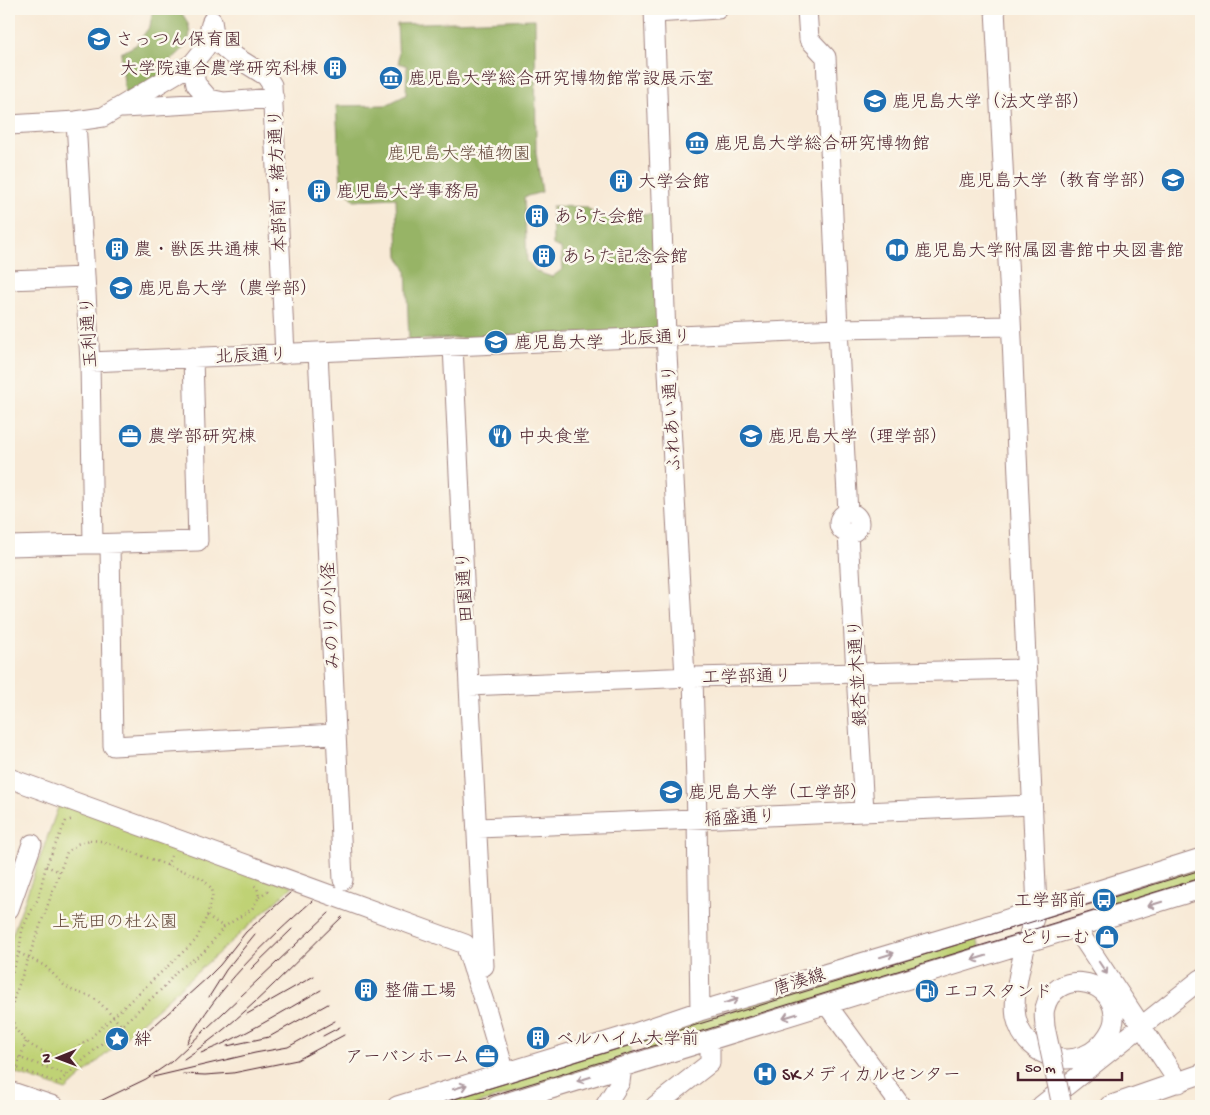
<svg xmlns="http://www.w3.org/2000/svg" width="1210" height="1115" font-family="'Gochi Hand','Klee One',sans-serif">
<rect width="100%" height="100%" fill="#fbf7ec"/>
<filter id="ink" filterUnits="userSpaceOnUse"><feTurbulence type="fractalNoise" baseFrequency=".02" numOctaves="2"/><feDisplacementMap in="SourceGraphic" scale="10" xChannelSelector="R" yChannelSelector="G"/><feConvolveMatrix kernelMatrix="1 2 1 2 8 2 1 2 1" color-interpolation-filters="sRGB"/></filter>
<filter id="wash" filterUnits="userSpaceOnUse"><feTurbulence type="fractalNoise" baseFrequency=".0096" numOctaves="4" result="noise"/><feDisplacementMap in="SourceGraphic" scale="20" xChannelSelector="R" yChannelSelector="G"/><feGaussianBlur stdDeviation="1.12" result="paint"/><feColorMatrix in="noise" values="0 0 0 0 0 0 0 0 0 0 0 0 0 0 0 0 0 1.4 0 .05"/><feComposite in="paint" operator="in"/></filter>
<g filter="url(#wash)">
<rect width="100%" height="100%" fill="#f8ead7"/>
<path fill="#bfd275" stroke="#847850" d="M60,802L293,886L66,1090L9,1071V944Z
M1201,866V881L1100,913L1095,899Z
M976,935L980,949L646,1052L641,1038Z
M629,1042L633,1056L470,1106H454L452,1097Z"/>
<path fill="#97b466" stroke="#706a48" d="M153,9H178C197,30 192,45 169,61L171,72L125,94L121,53L136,45L150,26Z
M535,19L536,153L542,192L524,197L527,261L537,272L552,277L563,269L561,248L553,245L552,206L586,207L598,217L659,214L660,330L409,340L406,270L398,256L396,198L354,200L341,185L336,106L386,105L406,95L407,66L399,63L397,24Z"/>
</g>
<g filter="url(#ink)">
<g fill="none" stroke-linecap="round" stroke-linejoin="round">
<g stroke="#a18481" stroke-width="21">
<path id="minor" d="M654,9L666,336L685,677
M807,9L809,39L826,57L838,329L848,513
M995,9L1012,339L1037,909C1028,936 1011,989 1016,1017C1025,1062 1083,1075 1108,1035C1112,1029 1115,1022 1114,1014C1110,975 1054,971 1045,1008C1043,1014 1045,1020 1045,1027
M655,13L718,9
M212,21L215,40L231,54L266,76L272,85L285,354
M192,64L196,84L209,99L224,102L274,98
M123,108L224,102
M76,121L90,362L93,544
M9,125L76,121L103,117L192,64L205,48L211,24
M9,280L85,277
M453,346L469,686L484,966L473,969
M318,352L343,880
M90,362L838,329L1011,326
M839 523a10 10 0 1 1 20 0a10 10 0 1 1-20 0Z
M848,534L864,811
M110,544L113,746L335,734
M9,546L198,541L193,357
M693,677L697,819L700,1011
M469,686L693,677L1026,669
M9,778L465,944L486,1008L505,1073
M478,828L1032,805
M9,909L32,844
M1076,928L1179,1083
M827,1005L901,1106
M9,1091L54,1106
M397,1106L635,1033L700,1011L985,926L1201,858
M496,1106L1201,889
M605,1106L620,1082L622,1067
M655,1106L710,1063V1050L708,1041
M1041,1106L1201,979
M1109,1106L1201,1074"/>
</g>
<path stroke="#a18481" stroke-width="2.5" stroke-dasharray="1 4" stroke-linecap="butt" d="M90,840L101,841L113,845L202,878L212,889L213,894L207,916L196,940L87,1041C80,1046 72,1051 63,1053C41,1057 16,1039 12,1018C11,1011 13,1004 14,998L67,852L77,844Z
M46,866L58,871
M167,866L171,856
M259,897L270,889
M207,916L224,927
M19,953L45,966L64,985L73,991L90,996L98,1001L122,1026
M9,981L19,953L22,930L28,917L38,899L46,866L66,821L74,819
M9,996L14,998
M9,1054L68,1075
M9,1065L58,1083L164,987L177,971L204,952L224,927L252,909L259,897L257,887L253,885
M14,1076L26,1042"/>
<use href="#minor" stroke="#fff" stroke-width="19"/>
<path stroke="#4a1f2b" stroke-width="1" d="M251,969L292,929
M209,997L226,970L255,934
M247,1014L314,976
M145,1034L207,978L220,965L246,932L290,893
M323,1036L340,1027
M187,1043C218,986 265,943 312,901
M227,1046L269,1037L328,1004
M201,1053C243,1037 282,1012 321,990
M184,1059C243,1020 291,966 342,917
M183,1074L205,1075L233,1073L297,1060L344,1035
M153,1077L255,1053L288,1047L335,1021
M477,1100L1201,878
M9,1104L14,1106
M90,1106L146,1079L171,1062L329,913
M432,1106L1201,870"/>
<g stroke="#a18481" stroke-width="21" stroke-linecap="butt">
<path id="minor-bridge" d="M1045,1027L1062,1106"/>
</g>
<use href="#minor-bridge" stroke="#fff" stroke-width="19"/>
</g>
<defs><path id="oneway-shaft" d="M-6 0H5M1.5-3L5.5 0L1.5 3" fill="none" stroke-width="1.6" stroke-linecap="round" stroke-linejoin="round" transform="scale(1.25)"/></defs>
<g stroke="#ae9aa0">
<use href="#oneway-shaft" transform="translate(1155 904) rotate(163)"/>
<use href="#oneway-shaft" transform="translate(887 955) rotate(-17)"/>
<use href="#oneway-shaft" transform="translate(979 958) rotate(163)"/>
<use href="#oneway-shaft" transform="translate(1103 968) rotate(56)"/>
<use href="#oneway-shaft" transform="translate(731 1001) rotate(-17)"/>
<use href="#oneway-shaft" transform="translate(790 1016) rotate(163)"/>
<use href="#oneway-shaft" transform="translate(584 1079) rotate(163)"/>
<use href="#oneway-shaft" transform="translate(460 1087) rotate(-17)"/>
</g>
</g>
<defs>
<g id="school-disc" transform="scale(1.25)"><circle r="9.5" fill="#1f6fb2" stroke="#fbf7ec"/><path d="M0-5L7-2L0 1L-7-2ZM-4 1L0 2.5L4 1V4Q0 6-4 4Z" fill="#fff"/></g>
<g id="building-disc" transform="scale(1.25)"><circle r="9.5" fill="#1f6fb2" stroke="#fbf7ec"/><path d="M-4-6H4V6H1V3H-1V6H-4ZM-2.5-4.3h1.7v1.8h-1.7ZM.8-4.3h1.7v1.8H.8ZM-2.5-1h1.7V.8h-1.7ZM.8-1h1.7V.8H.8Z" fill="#fff"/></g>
<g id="museum-disc" transform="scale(1.25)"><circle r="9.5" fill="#1f6fb2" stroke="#fbf7ec"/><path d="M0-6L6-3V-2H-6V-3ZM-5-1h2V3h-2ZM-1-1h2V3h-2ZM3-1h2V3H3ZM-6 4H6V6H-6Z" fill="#fff"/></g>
<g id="university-disc" transform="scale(1.25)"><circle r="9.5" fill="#1f6fb2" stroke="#fbf7ec"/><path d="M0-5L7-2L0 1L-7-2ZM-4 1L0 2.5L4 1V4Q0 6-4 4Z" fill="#fff"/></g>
<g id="library-disc" transform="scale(1.25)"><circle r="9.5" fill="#1f6fb2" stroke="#fbf7ec"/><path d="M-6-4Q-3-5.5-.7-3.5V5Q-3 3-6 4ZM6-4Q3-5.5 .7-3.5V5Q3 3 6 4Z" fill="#fff"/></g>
<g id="office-disc" transform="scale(1.25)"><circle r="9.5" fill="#1f6fb2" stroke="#fbf7ec"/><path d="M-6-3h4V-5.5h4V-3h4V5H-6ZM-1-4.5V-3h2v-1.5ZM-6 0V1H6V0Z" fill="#fff"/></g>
<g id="restaurant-disc" transform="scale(1.25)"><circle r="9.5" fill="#1f6fb2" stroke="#fbf7ec"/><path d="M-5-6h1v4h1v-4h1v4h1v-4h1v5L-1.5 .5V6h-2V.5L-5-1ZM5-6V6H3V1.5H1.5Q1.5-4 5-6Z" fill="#fff"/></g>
<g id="bus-disc" transform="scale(1.25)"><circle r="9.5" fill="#1f6fb2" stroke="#fbf7ec"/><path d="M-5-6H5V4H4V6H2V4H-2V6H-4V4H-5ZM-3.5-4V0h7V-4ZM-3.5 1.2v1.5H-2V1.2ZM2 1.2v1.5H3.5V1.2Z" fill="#fff"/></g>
<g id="shop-disc" transform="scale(1.25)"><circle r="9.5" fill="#1f6fb2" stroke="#fbf7ec"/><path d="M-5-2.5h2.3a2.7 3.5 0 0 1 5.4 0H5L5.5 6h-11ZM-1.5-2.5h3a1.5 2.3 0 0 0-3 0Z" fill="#fff"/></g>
<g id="fuel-disc" transform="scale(1.25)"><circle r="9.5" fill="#1f6fb2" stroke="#fbf7ec"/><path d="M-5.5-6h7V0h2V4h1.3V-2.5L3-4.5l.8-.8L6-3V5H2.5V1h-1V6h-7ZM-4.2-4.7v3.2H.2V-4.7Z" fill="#fff"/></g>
<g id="sight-disc" transform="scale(1.25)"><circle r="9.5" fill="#1f6fb2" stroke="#fbf7ec"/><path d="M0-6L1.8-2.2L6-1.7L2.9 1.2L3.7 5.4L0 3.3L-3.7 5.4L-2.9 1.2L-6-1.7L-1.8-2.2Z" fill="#fff"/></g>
<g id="hospital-disc" transform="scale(1.25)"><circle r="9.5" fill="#1f6fb2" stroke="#fbf7ec"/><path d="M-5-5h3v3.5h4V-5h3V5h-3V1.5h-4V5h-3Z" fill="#fff"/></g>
</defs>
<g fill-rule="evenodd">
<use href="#school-disc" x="99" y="39"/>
<use href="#building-disc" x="335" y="68"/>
<use href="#museum-disc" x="391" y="78"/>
<use href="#university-disc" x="875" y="101"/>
<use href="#museum-disc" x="697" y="143"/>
<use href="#university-disc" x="1173" y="180"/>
<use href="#building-disc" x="621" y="181"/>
<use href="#building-disc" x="319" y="191"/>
<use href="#building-disc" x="537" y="216"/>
<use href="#building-disc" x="117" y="249"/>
<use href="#library-disc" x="897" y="250"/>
<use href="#building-disc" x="544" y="256"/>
<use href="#university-disc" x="121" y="288"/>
<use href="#university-disc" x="496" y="342"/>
<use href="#office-disc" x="130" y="436"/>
<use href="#restaurant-disc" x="500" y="436"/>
<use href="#university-disc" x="751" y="436"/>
<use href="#university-disc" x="671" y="792"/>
<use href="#bus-disc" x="1104" y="900"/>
<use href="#shop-disc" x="1107" y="937"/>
<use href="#building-disc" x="366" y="990"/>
<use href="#fuel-disc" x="927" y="991"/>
<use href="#building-disc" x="538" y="1038"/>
<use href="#sight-disc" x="117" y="1039"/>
<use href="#office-disc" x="487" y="1056"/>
<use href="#hospital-disc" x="765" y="1074"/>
</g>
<g text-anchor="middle" stroke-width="5" stroke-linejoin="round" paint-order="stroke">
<g font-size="18" fill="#4a1f2b" stroke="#fbf7ec" text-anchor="start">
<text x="116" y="45">さっつん保育園</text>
<text x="318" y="74" text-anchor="end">大学院連合農学研究科棟</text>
<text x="408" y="84">鹿児島大学総合研究博物館常設展示室</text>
<text x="892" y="107">鹿児島大学（法文学部）</text>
<text x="714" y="149">鹿児島大学総合研究博物館</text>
<text x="1156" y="186" text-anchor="end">鹿児島大学（教育学部）</text>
<text x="638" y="187">大学会館</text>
<text x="336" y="197">鹿児島大学事務局</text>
<text x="554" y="222">あらた会館</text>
<text x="134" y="255">農・獣医共通棟</text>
<text x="914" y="256">鹿児島大学附属図書館中央図書館</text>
<text x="562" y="262">あらた記念会館</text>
<text x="138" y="294">鹿児島大学（農学部）</text>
<text x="514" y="348">鹿児島大学</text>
<text x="148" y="442">農学部研究棟</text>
<text x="518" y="442">中央食堂</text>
<text x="768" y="442">鹿児島大学（理学部）</text>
<text x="688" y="798">鹿児島大学（工学部）</text>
<text x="1086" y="906" text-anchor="end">工学部前</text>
<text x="1090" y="943" text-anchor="end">どりーむ</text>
<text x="384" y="996">整備工場</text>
<text x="944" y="997">エコスタンド</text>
<text x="556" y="1044">ベルハイム大学前</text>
<text x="134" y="1045">絆</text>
<text x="470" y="1062" text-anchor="end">アーバンホーム</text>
<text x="782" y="1080">SKメディカルセンター</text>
</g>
<g font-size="18" fill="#674c3e" stroke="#fbf7ec">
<text x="459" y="159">鹿児島大学植物園</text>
<text x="115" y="927">上荒田の杜公園</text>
</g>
<g font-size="18" fill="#4a1f2b" stroke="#fbf7ec">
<text transform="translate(277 181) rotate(-92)" y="6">本部前・緒方通り</text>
<text transform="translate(88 332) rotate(-93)" y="6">玉利通り</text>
<text transform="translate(655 337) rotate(-2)" y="6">北辰通り</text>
<text transform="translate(251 355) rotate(-2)" y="6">北辰通り</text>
<text transform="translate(671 418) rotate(-93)" y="6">ふれあい通り</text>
<text transform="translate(464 587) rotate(-93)" y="6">田園通り</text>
<text transform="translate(330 616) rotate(-93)" y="6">みのりの小径</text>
<text transform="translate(857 673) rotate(-93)" y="6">銀杏並木通り</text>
<text transform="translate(747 676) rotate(-1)" y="6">工学部通り</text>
<text transform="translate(740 817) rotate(-3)" y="6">稲盛通り</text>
<text transform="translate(799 981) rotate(-17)" y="6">唐湊線</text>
</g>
</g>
<rect width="1210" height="1115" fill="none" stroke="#fbf7ec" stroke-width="30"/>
<g transform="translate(58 1058) rotate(269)" stroke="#fbf7ec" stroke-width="4" paint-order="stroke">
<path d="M0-4L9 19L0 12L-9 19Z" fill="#4a1f2b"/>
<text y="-8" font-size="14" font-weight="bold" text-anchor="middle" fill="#4a1f2b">N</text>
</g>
<path d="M1018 1072v8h104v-8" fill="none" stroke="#4a1f2b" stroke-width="2.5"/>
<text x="1025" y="1072" font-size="15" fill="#4a1f2b" stroke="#fbf7ec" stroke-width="4" paint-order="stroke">50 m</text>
</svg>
